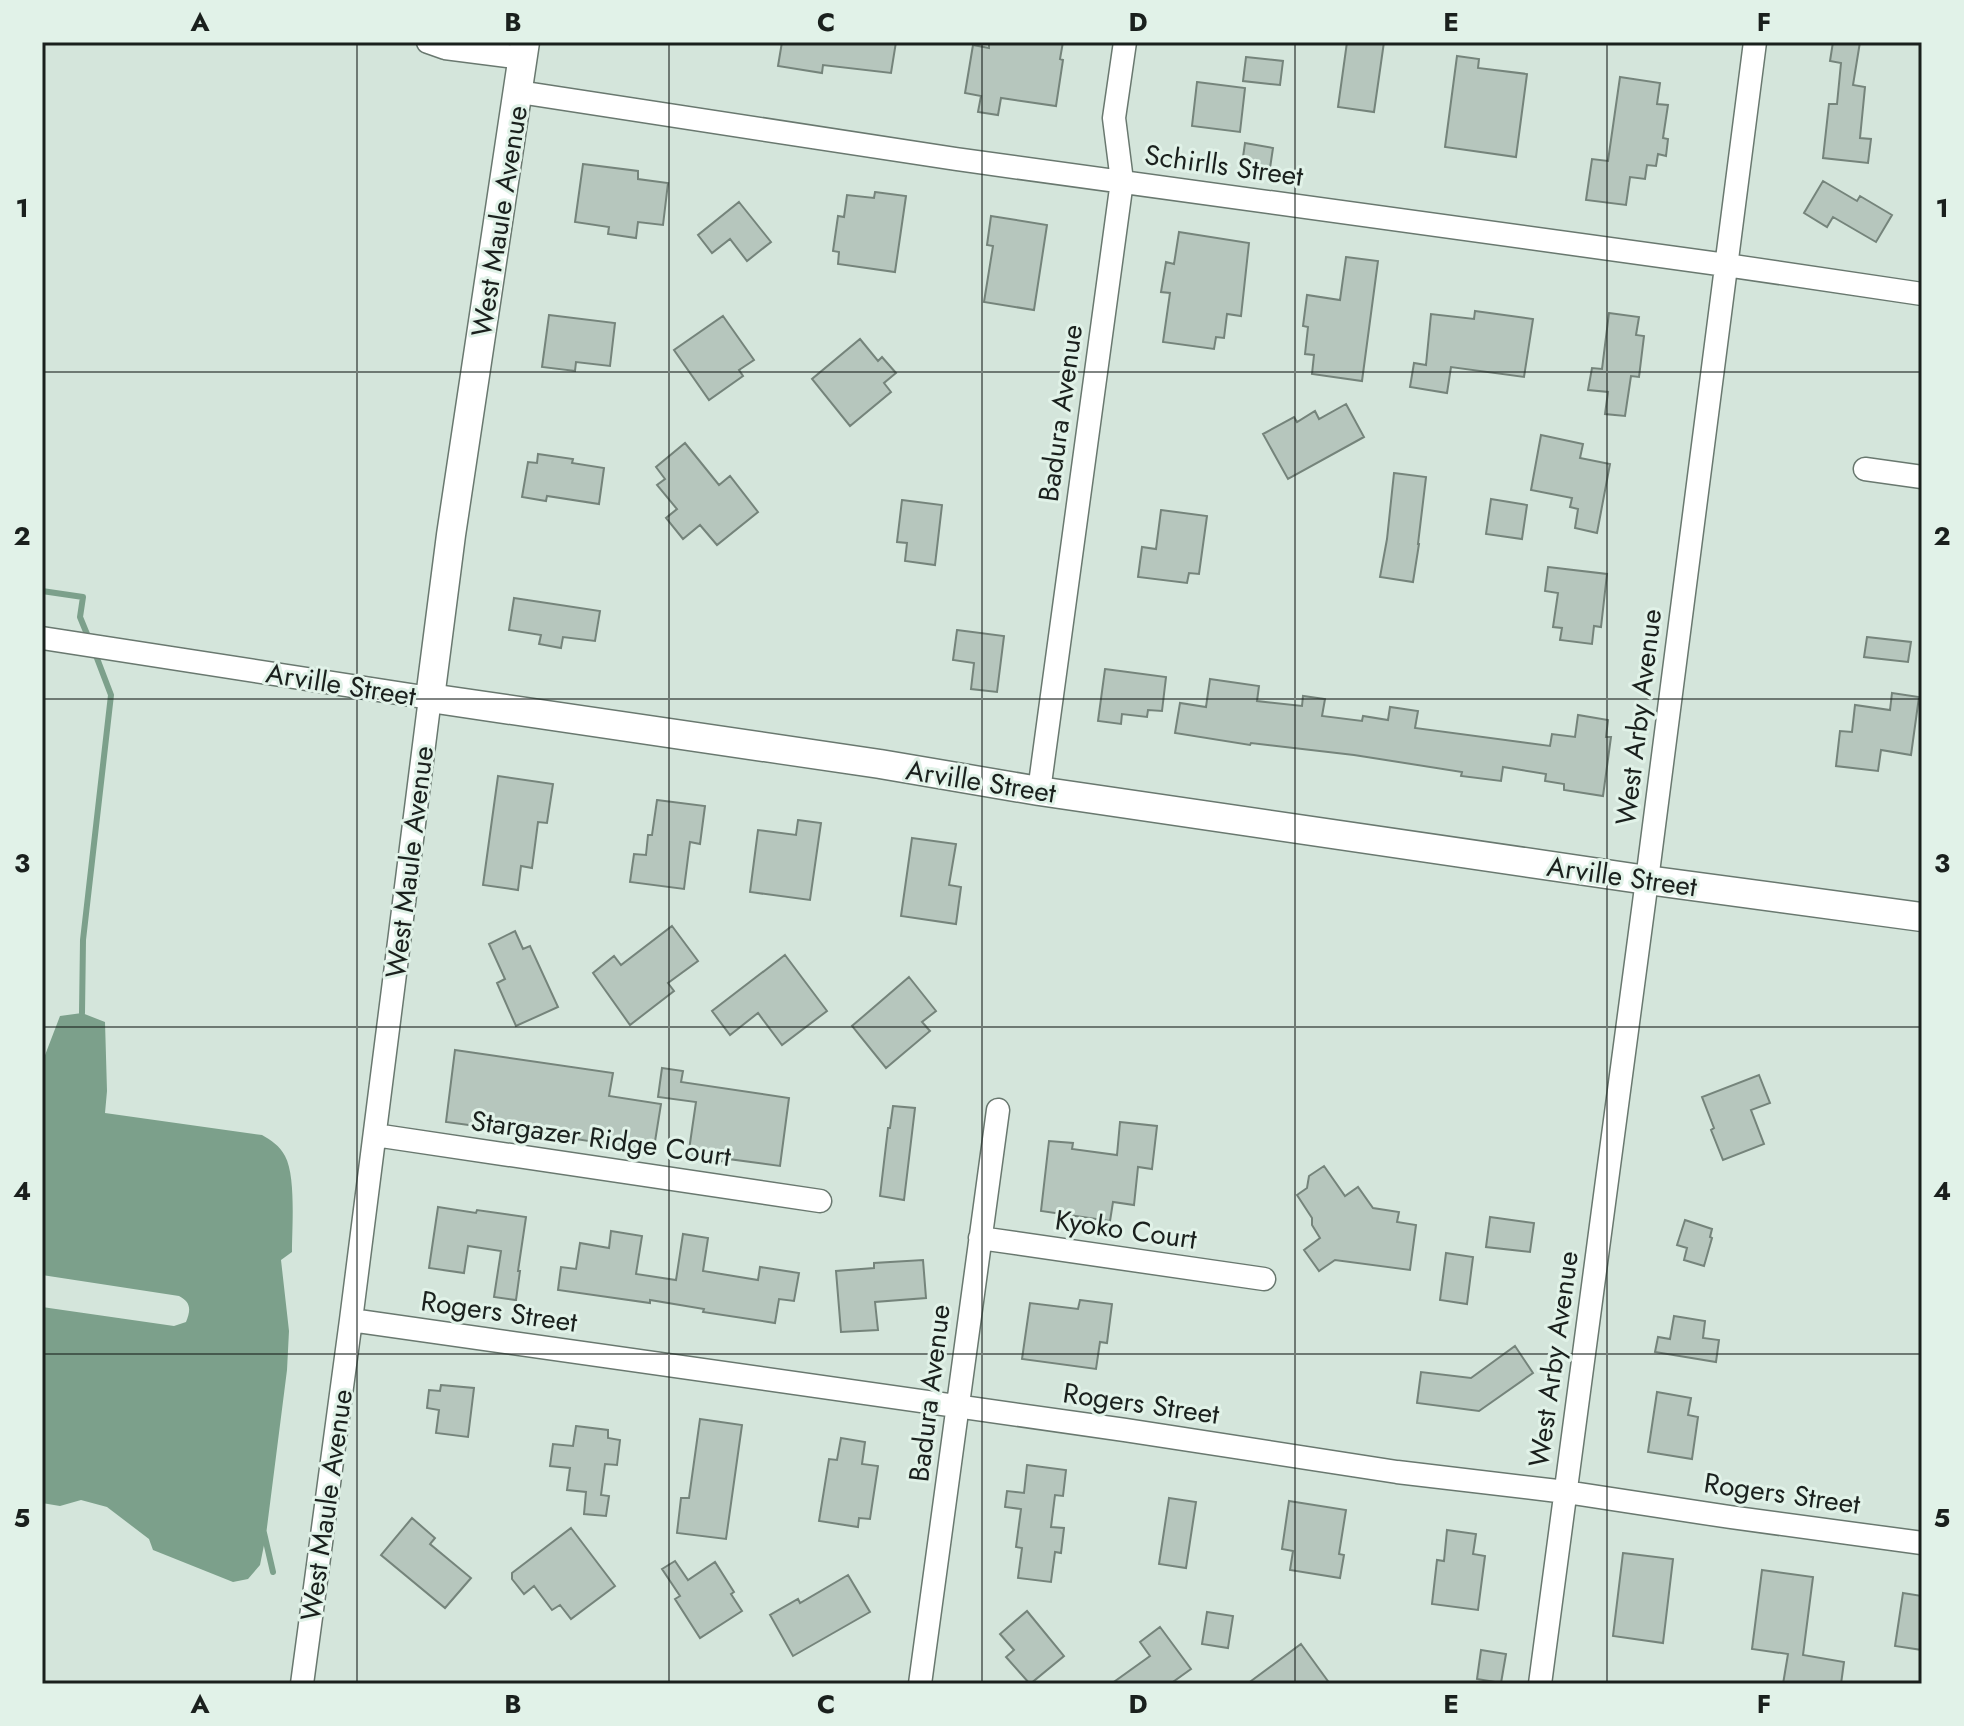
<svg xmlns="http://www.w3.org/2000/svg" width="1964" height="1726" font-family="Jost,sans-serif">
<rect width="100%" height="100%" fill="#d4e5db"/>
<path fill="#7ca08b" d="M82,1013L105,1022L107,1091L105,1113L262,1135C271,1140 280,1146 285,1156C296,1176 292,1227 292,1252L281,1260L289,1331L287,1370L266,1535L260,1565L248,1579L233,1582L153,1550L149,1539L107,1507L81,1500L60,1506L42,1503V1307L174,1326L186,1322C191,1310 191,1302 179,1296L42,1275V1063L60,1016Z"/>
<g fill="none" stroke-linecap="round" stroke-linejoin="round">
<path stroke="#7ca08b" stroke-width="6" d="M42,591L83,597L80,617L89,639
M82,1013L83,940L111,695L95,653
M264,1533L273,1572"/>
</g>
<path fill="#b6c6bd" stroke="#75847b" stroke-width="2" d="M782,42H896L891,73L823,65L822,73L778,66Z
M989,42H1063L1060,59L1063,60L1056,106L1001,98L998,115L978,112L981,96L965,93L973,45L989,48Z
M1347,42H1384L1374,112L1338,107Z
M1833,42H1860L1853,85L1865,87L1860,138L1871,139L1868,163L1823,158L1829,104H1837L1841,63L1830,61Z
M1457,56L1479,59L1478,68L1527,74L1516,157L1445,147Z
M1246,57L1283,61L1280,85L1243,81Z
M1620,77L1660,83L1657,104L1668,105L1663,138L1668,139L1666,156L1658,154L1656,166L1647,165L1645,179L1630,177L1626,205L1586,200L1592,159L1608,161Z
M1197,82L1245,88L1240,132L1192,126Z
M1245,143L1273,148L1270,168L1242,164Z
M583,164L638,171V179L668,183L663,225L638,222L636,238L608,234L609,227L575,222Z
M1823,181L1857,201L1860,196L1892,215L1876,242L1833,217L1827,227L1804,213Z
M875,192L906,196L895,272L838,264L839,252L833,251L838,216L844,217L847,195L874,198Z
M739,202L771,242L747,261L730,239L712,253L698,235Z
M991,216L1047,225L1034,310L984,302L993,246L987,245Z
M1179,232L1249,243L1241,316L1227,314L1224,338L1216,337L1214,349L1163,342L1170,293L1161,292L1166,262L1174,264Z
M1346,257L1378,261L1362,381L1312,374L1314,355L1305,354L1308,327L1303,326L1307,295L1340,300Z
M1475,311L1533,319L1524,377L1451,367L1447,393L1410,387L1414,363L1426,365L1431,314L1474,319Z
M1609,313L1639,317L1636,335L1644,336L1639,377L1631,376L1625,416L1605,414L1608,392L1588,390L1592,368L1602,369Z
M549,315L615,323L610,366L576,362L575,371L542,367Z
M723,316L754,360L739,370L743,376L709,400L674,350Z
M860,339L878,361L882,357L896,373L884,383L891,392L850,426L812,379Z
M1346,404L1364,437L1288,479L1263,434L1294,417L1297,422L1315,411L1319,419Z
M1541,435L1583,444L1580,458L1610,464L1597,533L1575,528L1578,509L1570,507L1572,498L1531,490Z
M685,443L719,485L730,476L758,512L717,545L700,525L683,539L666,518L677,509L657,485L665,479L656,467Z
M538,454L573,459L572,463L604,468L599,504L547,496L546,501L522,497L528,462L537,463Z
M1394,473L1426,477L1418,544H1419L1413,582L1380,577L1387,539Z
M1491,499L1527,505L1522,539L1486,534Z
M902,500L942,505L935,565L905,561L907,543L897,542Z
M1161,510L1207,516L1199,574L1189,573L1187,583L1138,577L1142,547L1156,549Z
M1548,567L1607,574L1601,627L1594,626L1592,644L1560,640L1562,628L1553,627L1558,593L1545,591Z
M514,598L600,611L595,641L563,637L561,648L539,644L541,635L509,630Z
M957,630L1004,636L997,692L971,689L974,663L953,660Z
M1867,637L1911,642L1908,662L1864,657Z
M1105,669L1166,677L1162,711L1148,710L1147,717L1122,714L1121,724L1098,721Z
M1210,679L1259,686L1257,701L1302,706L1303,696L1325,699L1322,716L1362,721L1363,716L1388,720L1390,707L1418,711L1415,728L1550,746L1552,734L1575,737L1578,715L1608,720L1606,737H1611L1603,796L1564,790V784L1545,781L1546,774L1503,767L1501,781L1461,776L1462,772L1354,755L1251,743L1250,745L1175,733L1180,703L1206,707Z
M1892,693L1919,697L1911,755L1881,750L1878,771L1836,766L1840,731L1852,732L1855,705L1890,710Z
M498,776L553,784L547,823L538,822L532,868L521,866L518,890L483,885Z
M657,800L705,806L700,844L690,842L684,889L630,882L634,854L646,855L648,835H652Z
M798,820L821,823L810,900L750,892L758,830L796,835Z
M912,838L956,844L949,885L961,887L956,924L901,916Z
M672,926L698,961L668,983L674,991L630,1025L593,973L614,956L621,965Z
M515,931L523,949L530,946L558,1007L516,1026L497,983L505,979L489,944Z
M785,955L827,1011L782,1045L758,1013L730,1035L712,1011Z
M909,977L936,1011L922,1022L930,1031L886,1068L852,1026Z
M455,1050L613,1073L609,1096L661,1104L653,1154L601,1146L602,1143L556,1136L557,1134L484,1124V1127L446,1122Z
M662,1068L683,1071L681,1082L789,1098L780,1166L728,1159V1162L688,1157L696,1102L658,1097Z
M1759,1075L1770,1103L1751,1110L1764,1144L1723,1160L1711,1130L1714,1128L1702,1097Z
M893,1106L915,1108L904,1200L880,1196L888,1128H890Z
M1120,1122L1157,1126L1152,1169L1138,1167L1134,1205L1113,1202L1110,1221L1041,1211L1049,1141L1073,1143L1072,1149L1117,1155Z
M1324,1166L1345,1196L1358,1187L1373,1208L1399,1212L1397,1222L1416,1225L1410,1270L1335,1260L1319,1271L1304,1250L1320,1238L1312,1225V1218L1297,1195L1307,1188L1309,1176Z
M438,1207L476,1213L477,1210L526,1217L518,1271H520L516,1300L494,1297L501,1251L468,1246L464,1273L429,1268Z
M1490,1217L1534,1223L1530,1252L1486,1247Z
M1685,1220L1712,1229L1710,1237L1712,1238L1704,1266L1684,1260L1687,1248L1677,1245Z
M611,1231L642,1236L636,1274L676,1280L683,1234L708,1238L703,1271L758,1280L760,1267L799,1273L794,1301L779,1299L775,1323L703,1312L704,1309L650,1300V1303L558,1290L561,1267L576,1269L580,1243L609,1248Z
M1446,1253L1473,1257L1467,1304L1440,1300Z
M923,1260L926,1298L875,1302L878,1330L841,1332L836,1271L874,1268V1263Z
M1080,1300L1112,1304L1107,1343L1100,1342L1096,1369L1022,1359L1030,1303L1078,1309Z
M1674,1316L1705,1321L1703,1338L1719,1340L1716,1362L1655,1352L1658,1337L1670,1339Z
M1515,1346L1533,1373L1479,1411L1417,1403L1421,1372L1471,1378Z
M441,1385L474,1388L468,1437L436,1433L439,1410L427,1408L429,1390L440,1391Z
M1657,1392L1691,1398L1688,1415L1698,1417L1692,1459L1648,1452Z
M700,1419L742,1425L726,1539L677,1533L681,1498H689Z
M576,1426L608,1430V1438L620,1440L617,1465L605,1464L601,1495L609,1496L606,1516L584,1514L586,1492L567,1490L570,1468L550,1466L553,1444L573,1446Z
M841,1438L865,1442L862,1464L878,1466L870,1519L859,1518L858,1527L819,1521L829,1459L837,1460Z
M1027,1465L1066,1470L1063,1496L1055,1495L1051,1527L1064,1528L1061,1553L1055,1552L1051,1582L1018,1578L1022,1548L1016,1547L1021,1509L1005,1507L1007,1491L1024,1493Z
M1169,1498L1196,1502L1186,1568L1159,1564Z
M1289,1501L1346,1510L1339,1554L1344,1555L1340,1578L1290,1570L1293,1551L1282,1549Z
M412,1518L435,1538L430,1544L471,1578L445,1608L381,1555Z
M571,1528L615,1586L571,1619L560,1605L552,1610L534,1586L524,1594L512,1579V1573Z
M1447,1530L1476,1534L1473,1554L1485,1556L1478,1610L1432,1604L1437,1560L1444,1561Z
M1623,1553L1673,1559L1663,1643L1613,1636Z
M675,1561L688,1580L715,1562L734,1592L731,1594L742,1611L700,1638L675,1599L680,1596L662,1569Z
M1762,1570L1813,1577L1803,1655L1844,1662L1841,1684H1783L1788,1654L1752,1649Z
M848,1575L870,1612L793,1656L770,1615L798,1599L800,1603Z
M1903,1593L1922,1596V1650L1895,1646Z
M1027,1611L1064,1656L1030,1684L1006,1657L1014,1650L1000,1634Z
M1207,1612L1233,1616L1228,1648L1202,1644Z
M1160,1627L1191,1669L1170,1684H1111L1150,1656L1140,1642Z
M1301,1644L1330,1684H1247Z
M1481,1650L1506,1654L1501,1683L1477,1679Z"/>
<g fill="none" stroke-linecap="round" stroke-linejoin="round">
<g stroke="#69786f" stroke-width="25">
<path id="minor" d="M428,42L445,48L523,58
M519,92L956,159L1726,265L1922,294
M1865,469L1922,477
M42,638L430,698L351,1320L302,1684
M1039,791L1122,181L1114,118L1125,42
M375,1135L820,1201
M980,1238L1264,1279
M351,1320L1125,1430L1397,1472L1566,1492L1730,1517L1922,1543
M920,1684L998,1110
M1540,1684L1647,880L1755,42"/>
</g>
<g stroke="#69786f" stroke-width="31">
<path id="tertiary" d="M525,42L451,535L430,698L880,764L1039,791L1647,880L1922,917"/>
</g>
<use href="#minor" stroke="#fff" stroke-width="22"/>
<use href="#tertiary" stroke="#fff" stroke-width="28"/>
</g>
<path fill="none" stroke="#1a201d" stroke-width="2" stroke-opacity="0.55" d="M357,42V1684M669,42V1684M982,42V1684M1295,42V1684M1607,42V1684M42,372H1922M42,699H1922M42,1027H1922M42,1354H1922"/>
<g text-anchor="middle" stroke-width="6" stroke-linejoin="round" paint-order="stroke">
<g font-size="28" fill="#1a201d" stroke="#e1f2e8">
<text transform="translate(1224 165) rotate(8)" y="10">Schirlls Street</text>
<text transform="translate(499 221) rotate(-81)" y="10">West Maule Avenue</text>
<text transform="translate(1060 413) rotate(-82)" y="10">Badura Avenue</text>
<text transform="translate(341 684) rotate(9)" y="10">Arville Street</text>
<text transform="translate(1638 717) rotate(-83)" y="10">West Arby Avenue</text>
<text transform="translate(981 781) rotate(9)" y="10">Arville Street</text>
<text transform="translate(409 862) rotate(-83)" y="10">West Maule Avenue</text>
<text transform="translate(1622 876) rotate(8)" y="10">Arville Street</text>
<text transform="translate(601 1138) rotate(8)" y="10">Stargazer Ridge Court</text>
<text transform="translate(1126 1229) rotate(8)" y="10">Kyoko Court</text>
<text transform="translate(499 1311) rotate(8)" y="10">Rogers Street</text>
<text transform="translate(1553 1359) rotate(-82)" y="10">West Arby Avenue</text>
<text transform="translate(929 1393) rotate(-83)" y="10">Badura Avenue</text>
<text transform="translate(1141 1403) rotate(8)" y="10">Rogers Street</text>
<text transform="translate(1782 1493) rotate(8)" y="10">Rogers Street</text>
<text transform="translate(326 1505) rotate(-82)" y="10">West Maule Avenue</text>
</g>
</g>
<rect width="1964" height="1726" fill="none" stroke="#e1f2e8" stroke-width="88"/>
<rect x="44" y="44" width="1876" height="1638" fill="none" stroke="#1a201d" stroke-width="3"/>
<g font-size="26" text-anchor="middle" font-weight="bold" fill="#1a201d">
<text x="200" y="31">A</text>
<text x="513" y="31">B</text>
<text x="826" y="31">C</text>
<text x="1138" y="31">D</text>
<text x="1451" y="31">E</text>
<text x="1764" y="31">F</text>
<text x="22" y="217">1</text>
<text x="1942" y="217">1</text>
<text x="22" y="545">2</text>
<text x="1942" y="545">2</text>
<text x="22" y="872">3</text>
<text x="1942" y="872">3</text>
<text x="22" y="1200">4</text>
<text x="1942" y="1200">4</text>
<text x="22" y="1527">5</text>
<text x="1942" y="1527">5</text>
<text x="200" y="1713">A</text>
<text x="513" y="1713">B</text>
<text x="826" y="1713">C</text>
<text x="1138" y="1713">D</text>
<text x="1451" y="1713">E</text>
<text x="1764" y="1713">F</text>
</g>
</svg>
